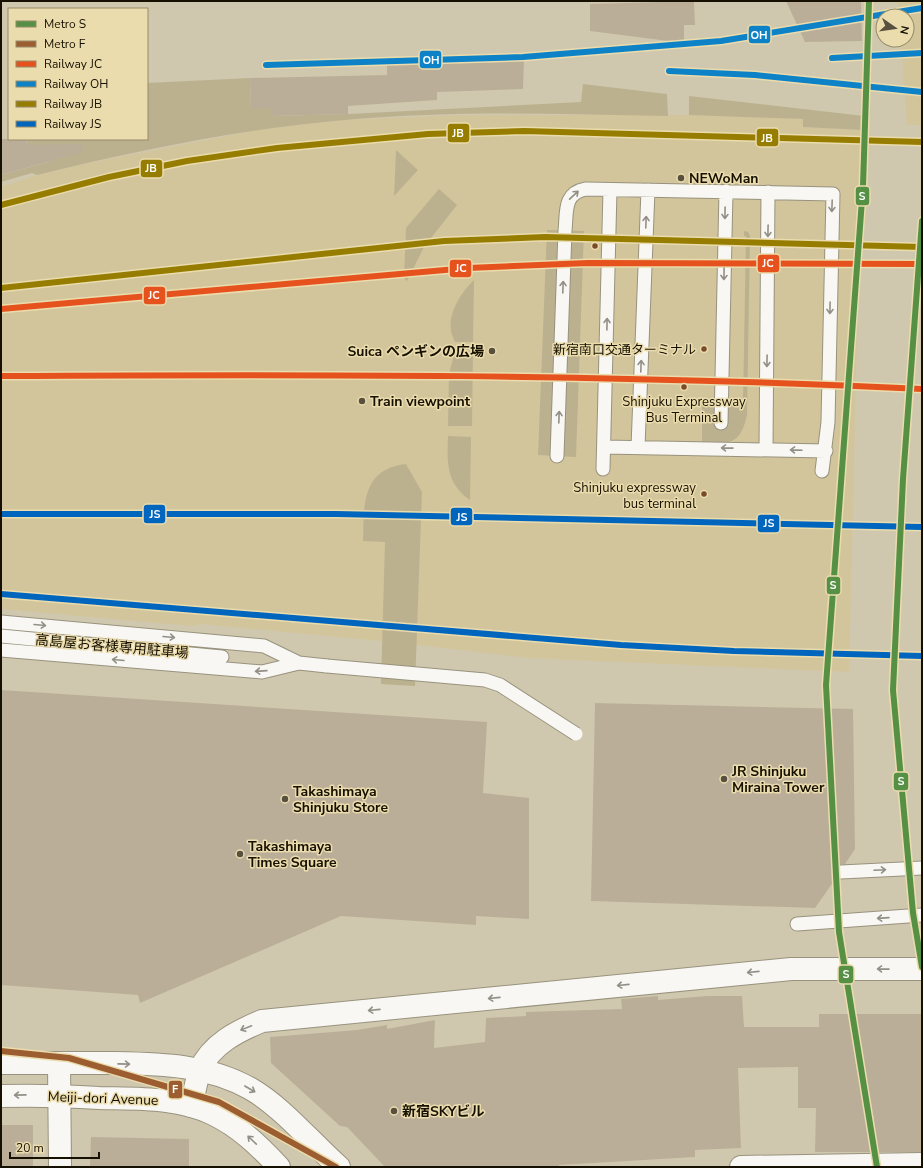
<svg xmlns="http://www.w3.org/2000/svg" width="923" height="1168" font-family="'Nunito Sans','Noto Sans JP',sans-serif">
<rect width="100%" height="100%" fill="#d0c8ae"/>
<path fill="#d2c59b" d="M898,1H922V125H907L901,40H907V16H899Z
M460,115H689L762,117L803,119V127L862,130L849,672L529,658L382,641L201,624L192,626L1,609V187L37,175L84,164L267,128L344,120Z"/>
<path fill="#bcb18f" d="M250,78L251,108H271V116L348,114L581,102L583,84L667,94L668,116C560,114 452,110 345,120C241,129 138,150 37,175L32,173L1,182V175L48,162L42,145H27L26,139H147V83Z
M689,96L864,116V117L862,130L803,127V119L689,115Z
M396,150L418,170L394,196Z
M439,189L457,205L424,247L407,281L404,278L406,228Z
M547,230L584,231L576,457L538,455Z
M744,231L748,232L750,236L747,415C740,446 730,443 702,443V402H743L746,236H744Z
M474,280L473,342H455C454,339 451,334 451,330C448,313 462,291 474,280Z
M455,351L473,352L472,426H448L449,374Z
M448,436L471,437L470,500C446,483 447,463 448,436Z
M406,464L422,492L415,686L381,684L385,542L363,541C364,506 361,469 406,464Z"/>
<path fill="#bbae98" d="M694,1L695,25H684V43L590,31V4Z
M786,1H861L862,41L805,42Z
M524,59L523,89L437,92V100L348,106V114L271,116V108L251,109L250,78L387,75V65Z
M1,139H26L27,145L82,144L83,152L1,175Z
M1,690L487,722L483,793L529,798V919L476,916V925L341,916L140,1003L138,995L1,985Z
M595,703L853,709L855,849L845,864L837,865L834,868L833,873L836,878L815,908L591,901Z
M658,996V1000L707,996H742L744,1027H819V1014H922V1152H815L816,1108H798V1067L738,1068L741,1148L695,1150V1157L559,1165V1167H385L347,1127L340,1126L271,1063L270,1037L357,1030L387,1025V1029L435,1020L434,1048L485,1042L486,1018L526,1016V1012L622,1009L621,999Z
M1,1125H33V1167H1Z
M91,1137L189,1139V1167H90Z"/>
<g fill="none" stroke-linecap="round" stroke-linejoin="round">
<g stroke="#98927e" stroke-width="15">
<path id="service" d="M721,423L726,191
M604,447L826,451
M638,447L648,190
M766,449L768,192
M557,456L565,231C567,212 563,193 586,189L833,194L828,422L822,471
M603,469L610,190
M1,622L264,646L299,663
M1,636L222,657
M1,650L262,672L299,663L327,666
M841,872L922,868
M797,924L922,915"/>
</g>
<g stroke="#98927e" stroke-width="24">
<path id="minor" d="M59,1063L60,1167
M191,1106C194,1095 196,1081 200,1070C211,1044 238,1031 262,1021L791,969H922
M741,1167L922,1164"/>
</g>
<g stroke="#98927e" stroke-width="24">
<path id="primary" d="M1,1063C37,1063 74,1063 110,1063C159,1064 207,1064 251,1089C282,1107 312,1143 339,1167
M1,1096C34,1095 66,1096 99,1098C137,1099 178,1097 213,1114C240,1127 259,1146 279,1167"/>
</g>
<use href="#service" stroke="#f8f7f3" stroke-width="13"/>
<use href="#minor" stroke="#f8f7f3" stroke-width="22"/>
<use href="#primary" stroke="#f8f7f3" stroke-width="22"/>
<g stroke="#98927e" stroke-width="15" stroke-linecap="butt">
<path id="service-bridge" d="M327,666L485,680L500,685L576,734"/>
</g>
<use href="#service-bridge" stroke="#f8f7f3" stroke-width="13"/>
<g stroke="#ebdcad" stroke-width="9">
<path id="rail-1" d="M1,309L468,268L588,263L922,264
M1,376C308,374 615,374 922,389"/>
</g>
<g stroke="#ebdcad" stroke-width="9">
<path id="rail-2" d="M832,58L922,53
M266,65L523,57L721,41L922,8
M669,71L755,75L922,92"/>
</g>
<g stroke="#ebdcad" stroke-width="9">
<path id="rail-3" d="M1,205L109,177L187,161L277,148L428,134L524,131L922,142
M1,288L444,241L545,237L922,247"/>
</g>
<g stroke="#ebdcad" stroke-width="9">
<path id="rail-4" d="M1,514H336L922,527
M1,594L621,645L734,651L922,656"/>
</g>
<use href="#rail-1" stroke="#e6521e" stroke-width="6"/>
<use href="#rail-2" stroke="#0d82c7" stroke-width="6"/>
<use href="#rail-3" stroke="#967d00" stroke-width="6"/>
<use href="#rail-4" stroke="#0065bd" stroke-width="6"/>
<g stroke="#ebdcad" stroke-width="9">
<path id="metro-1" d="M869,1L863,186L826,685L839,932L877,1167
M922,221L903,479L893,690L913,913L922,967"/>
</g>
<g stroke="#ebdcad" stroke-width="9">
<path id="metro-2" d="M1,1051L69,1058L219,1102L336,1167"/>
</g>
<use href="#metro-1" stroke="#569044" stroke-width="6"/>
<use href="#metro-2" stroke="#9c5e31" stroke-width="6"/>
</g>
<defs><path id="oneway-shaft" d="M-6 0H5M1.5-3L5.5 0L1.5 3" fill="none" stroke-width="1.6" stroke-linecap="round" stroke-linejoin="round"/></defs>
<g stroke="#928f86">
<use href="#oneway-shaft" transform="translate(574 195) rotate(-43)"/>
<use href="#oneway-shaft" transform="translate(832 206) rotate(92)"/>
<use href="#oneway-shaft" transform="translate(725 213) rotate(91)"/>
<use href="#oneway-shaft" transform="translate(646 222) rotate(-88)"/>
<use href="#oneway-shaft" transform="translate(768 231) rotate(91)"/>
<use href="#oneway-shaft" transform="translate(724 274) rotate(91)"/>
<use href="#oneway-shaft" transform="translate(563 287) rotate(-88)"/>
<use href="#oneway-shaft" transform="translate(830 308) rotate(91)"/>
<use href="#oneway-shaft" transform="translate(607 324) rotate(-89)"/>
<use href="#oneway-shaft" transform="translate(767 361) rotate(91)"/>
<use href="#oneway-shaft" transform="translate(641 366) rotate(-88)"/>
<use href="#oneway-shaft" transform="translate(559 417) rotate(-88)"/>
<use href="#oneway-shaft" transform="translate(727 448) rotate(-179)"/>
<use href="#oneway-shaft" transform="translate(796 450) rotate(-178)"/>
<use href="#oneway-shaft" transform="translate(40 625) rotate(5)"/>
<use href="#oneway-shaft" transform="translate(169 637) rotate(5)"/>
<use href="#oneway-shaft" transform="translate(118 660) rotate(-175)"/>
<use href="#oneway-shaft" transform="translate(261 671) rotate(176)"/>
<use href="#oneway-shaft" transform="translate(880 870) rotate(-3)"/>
<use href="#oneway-shaft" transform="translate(883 918) rotate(176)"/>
<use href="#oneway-shaft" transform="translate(883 969) rotate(-179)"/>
<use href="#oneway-shaft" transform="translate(753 972) rotate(174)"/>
<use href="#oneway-shaft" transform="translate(623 985) rotate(174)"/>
<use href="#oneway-shaft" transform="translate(494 998) rotate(174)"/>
<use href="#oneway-shaft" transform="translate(374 1010) rotate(174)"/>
<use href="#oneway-shaft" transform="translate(246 1028) rotate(158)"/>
<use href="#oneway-shaft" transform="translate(124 1064) rotate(1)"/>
<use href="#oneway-shaft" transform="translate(250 1089) rotate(30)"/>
<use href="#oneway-shaft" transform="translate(20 1095) rotate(179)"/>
<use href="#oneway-shaft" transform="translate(252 1140) rotate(-136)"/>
</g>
<g fill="#57503e" stroke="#ebdcad" stroke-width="1.5">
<circle cx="681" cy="178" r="4"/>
<circle cx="492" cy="351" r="4"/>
<circle cx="362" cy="401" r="4"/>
<circle cx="724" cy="779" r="4"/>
<circle cx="285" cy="799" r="4"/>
<circle cx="240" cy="854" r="4"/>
<circle cx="394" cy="1111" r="4"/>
</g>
<g fill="#7a4b2a" stroke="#ebdcad" stroke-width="1.5">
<circle cx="595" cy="246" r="3.5"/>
<circle cx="704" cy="349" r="3.5"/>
<circle cx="684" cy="387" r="3.5"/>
<circle cx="704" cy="494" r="3.5"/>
</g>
<g text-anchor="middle" stroke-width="3" stroke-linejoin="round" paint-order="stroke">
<g font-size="13" fill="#161001" stroke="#ebdcad" text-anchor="end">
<text x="696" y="354">新宿南口交通ターミナル</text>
<text x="684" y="406" text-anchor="middle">Shinjuku Expressway<tspan x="684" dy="16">Bus Terminal</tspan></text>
<text x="696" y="492">Shinjuku expressway<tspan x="696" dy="16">bus terminal</tspan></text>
</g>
<g font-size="14" font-weight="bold" fill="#161001" stroke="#ebdcad" text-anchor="start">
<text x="689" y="183">NEWoMan</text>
<text x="484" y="356" text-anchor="end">Suica ペンギンの広場</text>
<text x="370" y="406">Train viewpoint</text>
<text x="732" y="776">JR Shinjuku<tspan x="732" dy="16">Miraina Tower</tspan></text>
<text x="293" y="796">Takashimaya<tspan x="293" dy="16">Shinjuku Store</tspan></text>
<text x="248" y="851">Takashimaya<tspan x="248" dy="16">Times Square</tspan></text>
<text x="402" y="1116">新宿SKYビル</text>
</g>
<g font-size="14" fill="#161001" stroke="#ebdcad">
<text transform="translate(112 646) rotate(5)" y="5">高島屋お客様専用駐車場</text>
<text transform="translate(103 1098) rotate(2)" y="5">Meiji-dori Avenue</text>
</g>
</g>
<g stroke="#ebdcad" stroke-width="1.5">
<rect x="748" y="25" width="23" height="19" rx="4" fill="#0d82c7"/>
<rect x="419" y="50" width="23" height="19" rx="4" fill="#0d82c7"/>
<rect x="447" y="123" width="23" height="20" rx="4" fill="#967d00"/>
<rect x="756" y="128" width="23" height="19" rx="4" fill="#967d00"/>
<rect x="140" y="159" width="23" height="19" rx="4" fill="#967d00"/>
<rect x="855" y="186" width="15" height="20" rx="4" fill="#569044"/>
<rect x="757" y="254" width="23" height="19" rx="4" fill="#e6521e"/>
<rect x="449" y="259" width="23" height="19" rx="4" fill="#e6521e"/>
<rect x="143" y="286" width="23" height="19" rx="4" fill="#e6521e"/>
<rect x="143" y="504" width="23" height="20" rx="4" fill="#0065bd"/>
<rect x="450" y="507" width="23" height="19" rx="4" fill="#0065bd"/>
<rect x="757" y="514" width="23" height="19" rx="4" fill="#0065bd"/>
<rect x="826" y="576" width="15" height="19" rx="4" fill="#569044"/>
<rect x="893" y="772" width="16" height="19" rx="4" fill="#569044"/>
<rect x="838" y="965" width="16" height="19" rx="4" fill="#569044"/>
<rect x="168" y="1080" width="15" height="19" rx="4" fill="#9c5e31"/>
</g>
<g font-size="11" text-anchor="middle" font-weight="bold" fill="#fff">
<text x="759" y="39">OH</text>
<text x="431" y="64">OH</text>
<text x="458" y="137">JB</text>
<text x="767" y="142">JB</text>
<text x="151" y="172">JB</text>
<text x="862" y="200">S</text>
<text x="768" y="267">JC</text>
<text x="461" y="272">JC</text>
<text x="154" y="299">JC</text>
<text x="155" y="518">JS</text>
<text x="462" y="521">JS</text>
<text x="769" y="527">JS</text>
<text x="833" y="589">S</text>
<text x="901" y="785">S</text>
<text x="846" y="978">S</text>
<text x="175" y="1093">F</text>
</g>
<rect width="923" height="1168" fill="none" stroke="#161001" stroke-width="4"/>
<rect x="8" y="8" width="140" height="132" fill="#ebdcad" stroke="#968a68"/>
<rect x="16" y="21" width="20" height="6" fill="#569044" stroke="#968a68"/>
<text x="44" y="28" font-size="12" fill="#161001">Metro S</text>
<rect x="16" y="41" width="20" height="6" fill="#9c5e31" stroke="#968a68"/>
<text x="44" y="48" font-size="12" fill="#161001">Metro F</text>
<rect x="16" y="61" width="20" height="6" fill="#e6521e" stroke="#968a68"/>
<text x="44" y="68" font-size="12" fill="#161001">Railway JC</text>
<rect x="16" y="81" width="20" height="6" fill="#0d82c7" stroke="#968a68"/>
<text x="44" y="88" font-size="12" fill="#161001">Railway OH</text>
<rect x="16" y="101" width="20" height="6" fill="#967d00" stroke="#968a68"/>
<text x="44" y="108" font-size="12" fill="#161001">Railway JB</text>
<rect x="16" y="121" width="20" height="6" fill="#0065bd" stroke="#968a68"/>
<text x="44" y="128" font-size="12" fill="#161001">Railway JS</text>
<g transform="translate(895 28) rotate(103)"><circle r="19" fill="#ebdcad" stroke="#968a68"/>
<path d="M0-3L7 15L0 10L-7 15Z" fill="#57503e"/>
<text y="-6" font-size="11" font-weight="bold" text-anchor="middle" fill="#161001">N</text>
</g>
<path d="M10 1152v6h89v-6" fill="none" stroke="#161001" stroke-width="2"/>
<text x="16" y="1152" font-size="12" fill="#161001" stroke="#ebdcad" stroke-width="3" paint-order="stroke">20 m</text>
</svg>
